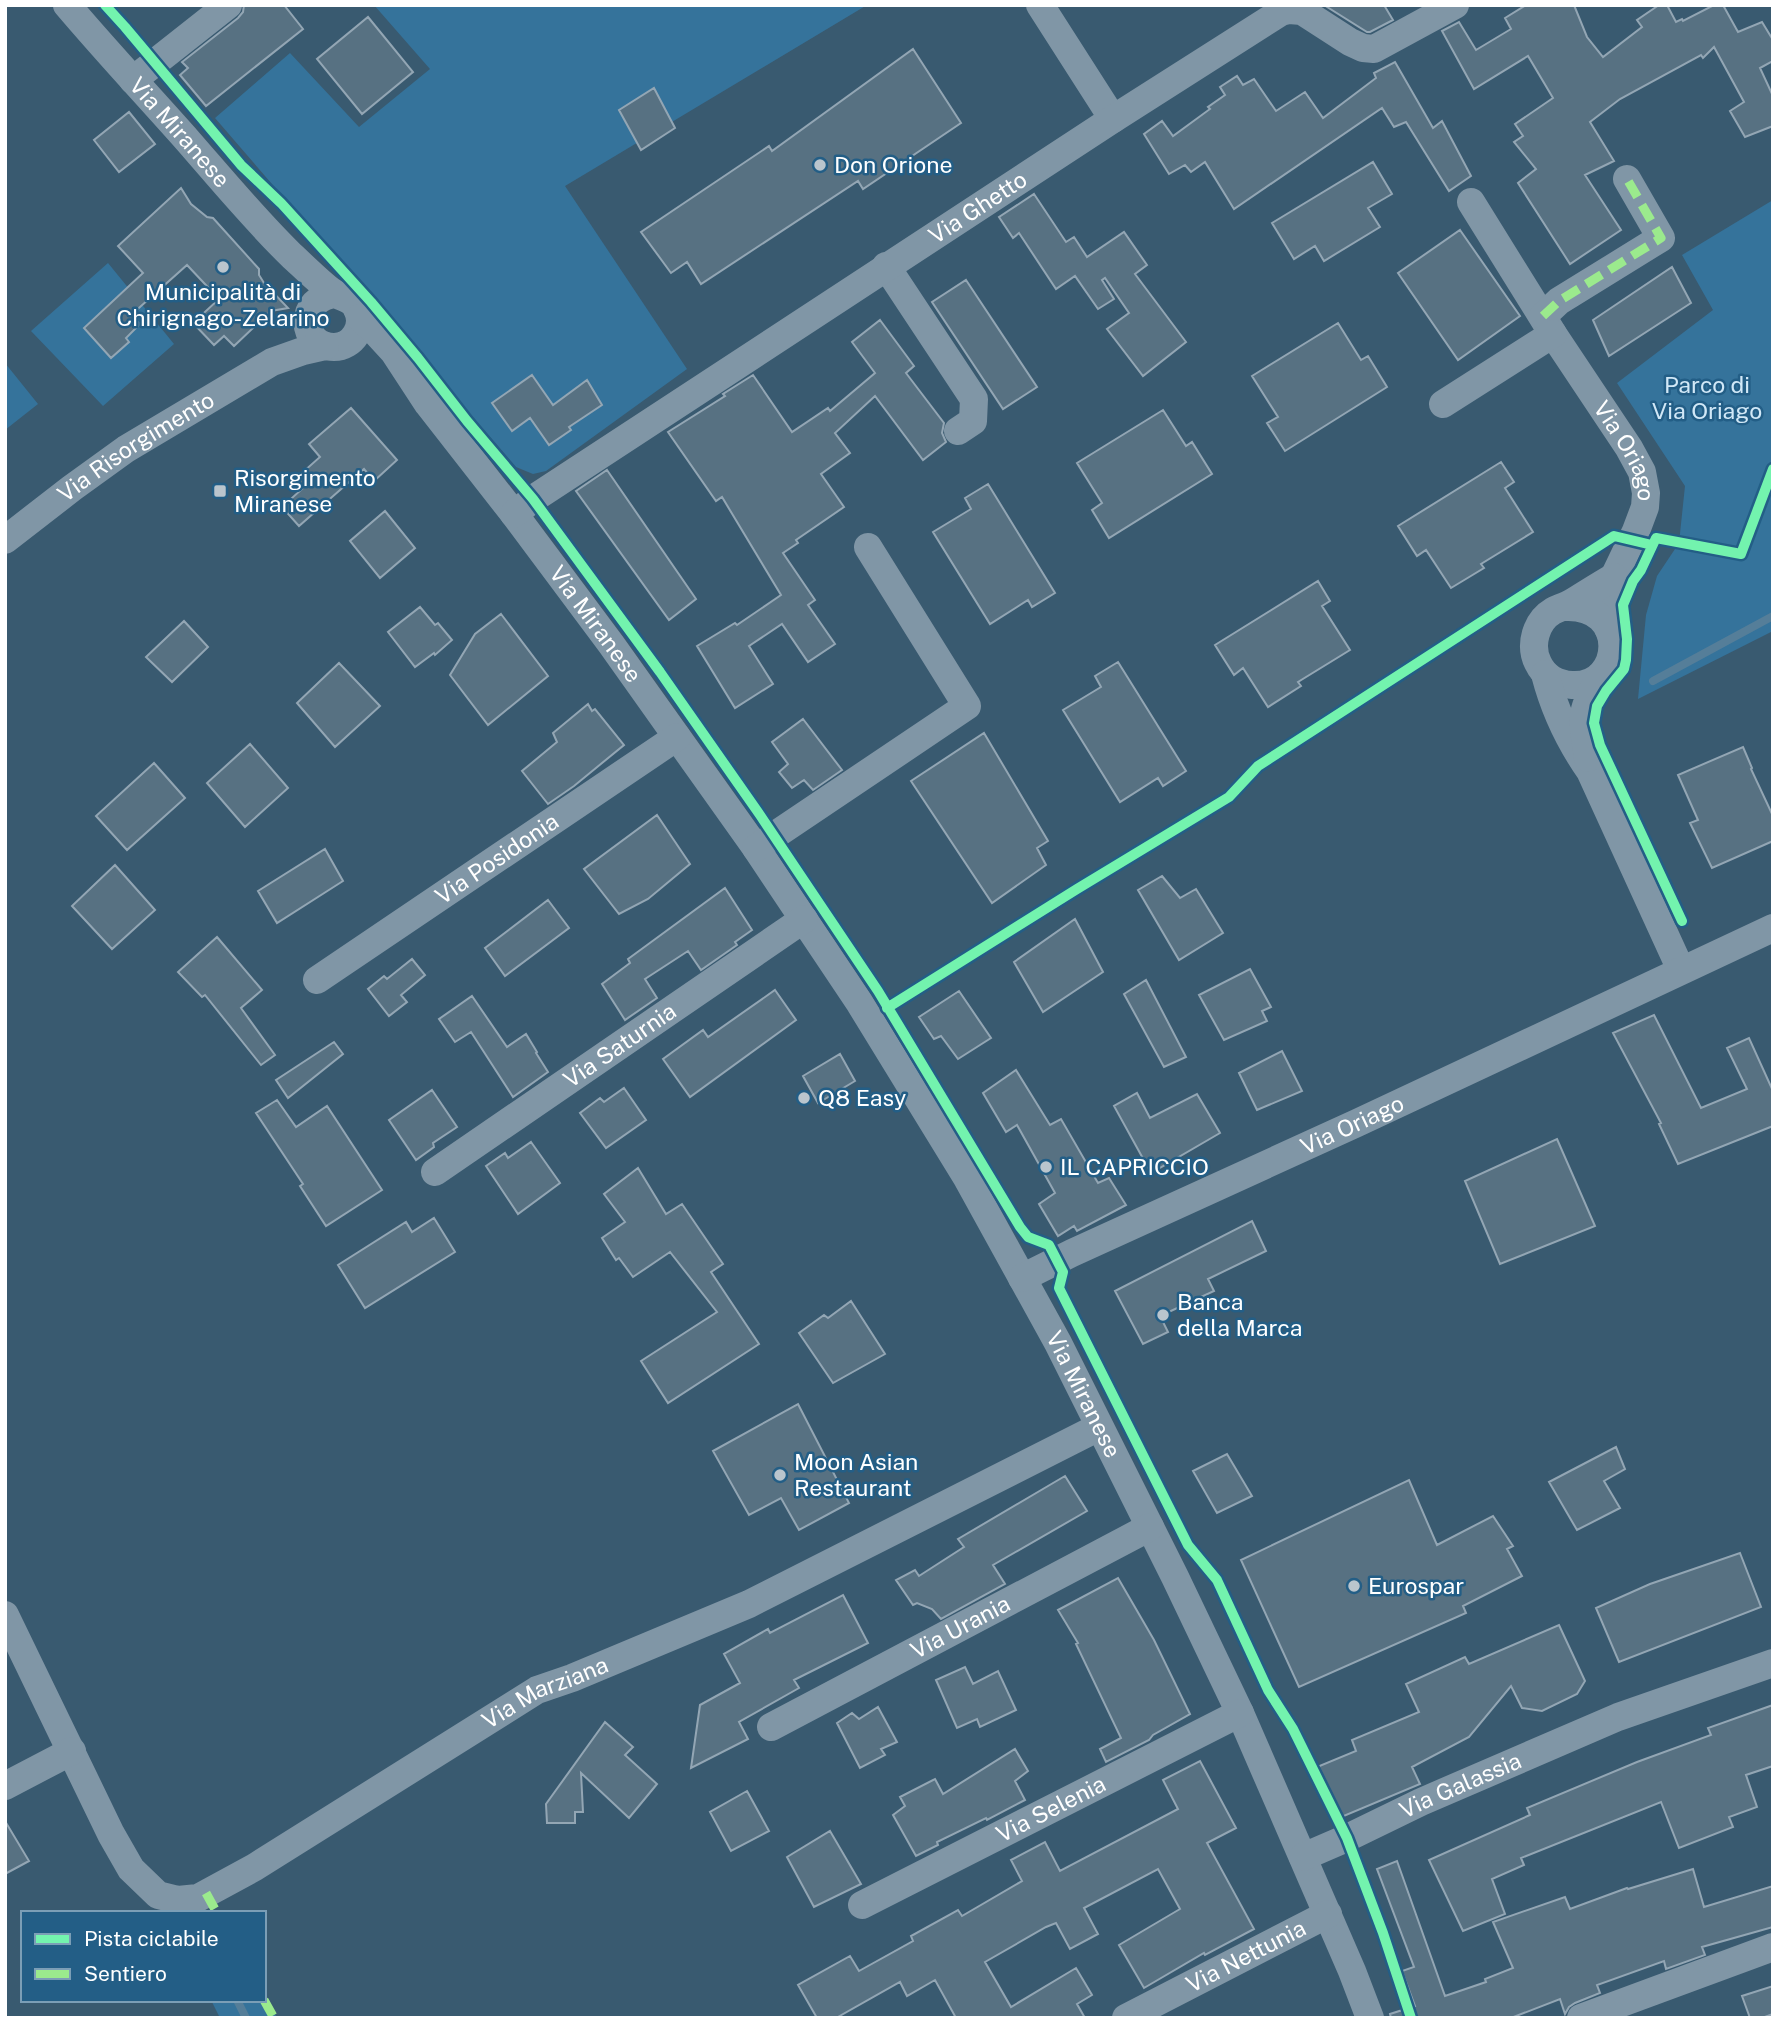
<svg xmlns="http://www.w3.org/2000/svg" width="1778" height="2023" font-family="'Public Sans',sans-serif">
<rect width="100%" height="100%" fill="#395a70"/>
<path fill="#35739b" d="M374,5H867L565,186L687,369L546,471L533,474L516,467L215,118L290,53L359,127L430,69Z
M1773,200V631L1638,699L1646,615L1657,576L1679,543L1685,486L1617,383L1713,310L1682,255Z
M108,263L174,344L103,406L31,331Z
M5,363L38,404L5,430Z
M264,1993L277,2018H220L211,2000H264Z"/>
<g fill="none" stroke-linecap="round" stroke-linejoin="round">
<path stroke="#557e99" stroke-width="8" d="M1653,681L1773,616
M237,2000L246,2018"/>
</g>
<path fill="#577182" stroke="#93a6b4" stroke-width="2" d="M244,5H284L303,29L206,106L180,75L188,68L182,62L238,18L243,12Z
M1324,5H1384L1393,20L1370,32H1367Z
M1526,5H1574L1587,37L1603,57L1642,27L1637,20L1659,5H1667L1676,22L1682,19L1683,21L1714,5H1723L1738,32L1762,22L1773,40V61L1760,68L1773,96V126L1745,137L1730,111L1744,102L1714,47L1703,58L1701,55L1620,99L1590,122L1614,161L1585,175L1621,230L1570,264L1518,183L1536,169L1514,142L1523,136L1515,124L1553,98L1528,56L1474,89L1442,31L1459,22L1476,50L1511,29L1505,18Z
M368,17L413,72L362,114L317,59Z
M913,49L961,123L863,189L858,181L701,284L687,262L671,273L641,232L769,146L772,151Z
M1395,62L1433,128L1442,121L1471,176L1449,191L1406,122L1394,127L1382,108L1234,209L1205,162L1191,172L1185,165L1169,174L1144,134L1162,121L1173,136L1210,109L1208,107L1225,95L1220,87L1237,76L1243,85L1254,79L1276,111L1305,92L1323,118L1376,78L1374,73Z
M654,88L675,128L641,150L619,110Z
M129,112L155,144L119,172L94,140Z
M1373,162L1392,194L1368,208L1380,227L1324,261L1315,246L1294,259L1272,223Z
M181,188L191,204L207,217L213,218L259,269V275L264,283L288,308L271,311L234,346L224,336L214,345L193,323L219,299L187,265L131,315L140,324L126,338L129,342L111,358L84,328L143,273L118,246Z
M1034,194L1066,242L1074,237L1087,257L1124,232L1147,265L1135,274L1186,342L1143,376L1107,329L1129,313L1105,278L1102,280L1114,299L1098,309L1075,276L1056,289L1019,233L1013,238L999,217Z
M1460,230L1520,316L1458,360L1398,273Z
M1672,267L1691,303L1609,356L1593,320Z
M966,280L1037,387L1003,409L932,302Z
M880,320L914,366L906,373L944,423L942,433L946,442L923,460L875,396L835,433L850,453L821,474L844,507L796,540L798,543L783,553L815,600L808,605L835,644L808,662L782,624L749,646L773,684L735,708L697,646L735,623L737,625L781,595L722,497L716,501L668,432L725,396L723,394L753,375L792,432L828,408L830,411L875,373L852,342Z
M1338,323L1361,360L1368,356L1387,387L1285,451L1267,423L1278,417L1252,376Z
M532,375L553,405L587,380L602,405L569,427L571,430L549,445L530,418L512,431L492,403Z
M351,408L397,460L374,481L364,469L299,526L282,507L302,489L294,480L320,457L309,444Z
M1163,410L1186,446L1192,442L1212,474L1109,538L1092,510L1102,503L1077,463Z
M1501,462L1514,482L1505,488L1533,532L1481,564L1484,568L1451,588L1426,550L1417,556L1398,526Z
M607,470L696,599L669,620L576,491Z
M988,484L1055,593L1032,607L1028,600L990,624L933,532L971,509L965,498Z
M385,511L415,548L380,578L350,541Z
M1318,581L1330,601L1322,606L1350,650L1298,682L1301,686L1268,707L1243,668L1234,675L1215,645Z
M420,607L435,625L438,623L452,640L435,655L434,653L415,667L388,632Z
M501,614L548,676L488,725L450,675L475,634Z
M184,621L208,647L172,682L146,657Z
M1118,662L1186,771L1163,786L1158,778L1120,802L1063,710L1101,687L1095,676Z
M339,663L380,706L335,747L297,703Z
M588,704L592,711L595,709L624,745L574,786L548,804L522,771L557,742L553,733Z
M803,719L842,770L813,790L804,780L792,788L779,772L788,764L772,742Z
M984,733L1048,841L1037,848L1046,865L992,903L911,781Z
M250,744L288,788L245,827L207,783Z
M1743,747L1752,768L1751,769L1773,816V841L1712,868L1690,823L1698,820L1678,775Z
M154,763L185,798L127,850L96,816Z
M657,815L690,864L648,899L619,914L584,869Z
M325,849L343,881L277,923L258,891Z
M115,865L155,910L112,949L72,906Z
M1162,876L1180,898L1196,889L1223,933L1179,960L1138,890Z
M725,888L752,930L735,942L737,945L701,970L688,951L645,979L657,998L625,1020L602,984L630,963L628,959Z
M548,900L569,928L505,976L485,948Z
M1075,919L1103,972L1043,1012L1014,962Z
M217,937L262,990L241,1008L275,1055L261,1065L205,995L202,997L178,972Z
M412,959L425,975L401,995L407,1002L389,1016L368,989L384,976L387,979Z
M1250,969L1271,1007L1262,1011L1267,1021L1224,1040L1199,995Z
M1146,980L1186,1057L1164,1067L1124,994Z
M775,990L796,1020L690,1097L663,1059L703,1030L708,1037Z
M959,991L991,1038L958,1059L941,1036L934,1039L919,1017Z
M472,996L507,1047L526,1034L537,1052L536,1053L548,1072L513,1097L471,1032L455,1042L439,1019Z
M1654,1015L1701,1108L1747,1089L1727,1048L1749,1038L1773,1091V1126L1678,1164L1659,1124L1661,1123L1613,1033Z
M334,1042L343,1054L288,1098L276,1080Z
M1282,1051L1302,1091L1257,1110L1239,1073Z
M840,1054L855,1081L818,1103L803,1076Z
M1016,1070L1050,1125L1061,1119L1098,1183L1109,1178L1126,1205L1077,1231L1074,1226L1058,1236L1039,1204L1055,1193L1017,1125L1006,1132L983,1093Z
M624,1088L646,1120L606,1148L580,1113L600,1098L604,1102Z
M432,1090L457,1127L433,1143L434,1147L416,1160L389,1120Z
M1137,1093L1150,1118L1197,1094L1220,1133L1151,1173L1114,1106Z
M277,1100L296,1127L327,1106L382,1190L326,1226L300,1186L303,1184L256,1113Z
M1557,1139L1595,1226L1500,1264L1465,1181Z
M531,1142L560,1183L518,1214L486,1166L505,1153L508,1158Z
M638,1168L666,1214L682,1204L723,1264L711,1272L759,1344L668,1403L641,1361L717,1312L670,1252L633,1277L619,1258L616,1260L602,1238L625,1222L604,1194Z
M434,1218L455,1252L365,1308L338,1265L406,1222L412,1232Z
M1252,1221L1266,1251L1208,1279L1214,1291L1160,1316L1168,1332L1143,1344L1115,1291Z
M851,1301L885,1354L833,1383L799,1333L824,1315L828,1318Z
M798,1404L849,1503L799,1530L781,1498L749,1515L713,1451Z
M1616,1447L1625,1469L1604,1481L1620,1508L1577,1530L1549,1482Z
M1227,1454L1252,1496L1217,1513L1193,1471Z
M1065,1476L1087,1511L993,1565L1005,1584L941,1619L932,1609L917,1603L913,1605L896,1580L915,1570L919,1576L964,1547L958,1539Z
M1409,1480L1437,1545L1493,1516L1513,1546L1507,1549L1522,1576L1463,1606L1466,1613L1299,1687L1241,1560Z
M1740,1553L1761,1607L1619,1662L1596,1608L1650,1584Z
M1118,1578L1154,1640L1190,1714L1153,1735L1149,1740L1106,1762L1100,1749L1121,1738L1076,1644L1078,1643L1058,1610Z
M843,1595L868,1643L794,1680L799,1688L739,1722L748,1739L691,1768L700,1705L740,1683L724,1654L768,1629L770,1633Z
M1559,1625L1585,1681L1577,1694L1542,1711L1522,1708L1511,1686L1469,1737L1412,1767L1420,1784L1339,1818L1317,1767L1356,1751L1352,1740L1419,1712L1406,1684L1465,1657L1469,1664Z
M965,1667L973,1684L998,1671L1016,1710L980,1727L977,1719L957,1728L936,1680Z
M1773,1705V1766L1746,1775L1757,1807L1729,1817L1733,1827L1679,1848L1661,1802L1521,1858L1524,1865L1492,1879L1505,1914L1463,1931L1429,1860L1530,1815L1527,1808L1637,1762L1711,1735L1708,1728Z
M878,1707L897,1742L881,1749L885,1755L860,1768L837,1723L852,1713L859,1719Z
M605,1722L633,1747L625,1755L657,1784L629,1818L581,1773L583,1812H575V1823H547L546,1804Z
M1015,1749L1028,1771L1015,1781L1025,1800L987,1820L986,1818L937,1842L938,1845L916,1856L893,1815L905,1806L900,1797L935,1779L943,1794Z
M1200,1761L1236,1828L1207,1843L1254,1929L1205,1955L1204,1953L1144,1988L1119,1945L1180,1909L1158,1869L1084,1908L1098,1934L1070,1949L1056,1923L1046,1927L985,1962L1011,2007L1076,1968L1092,1995L1077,2004L1085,2018H956L935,1980L907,1996L900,1982L836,2018H817L798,1985L850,1956L859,1971L913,1941L911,1936L958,1910L962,1916L1022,1881L1011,1860L1045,1842L1060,1871L1178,1809L1163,1780Z
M747,1791L769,1831L731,1851L710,1812Z
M5,1821L29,1861L5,1874Z
M830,1831L861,1884L814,1907L787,1857Z
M1397,1861L1445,1996L1486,1982L1485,1979L1513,1968L1493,1922L1565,1897L1570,1909L1627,1888L1628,1889L1693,1869L1704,1907L1773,1886V1927L1702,1947L1705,1955L1666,1969L1664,1961L1597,1985L1600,1993L1575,2003L1569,2007L1565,2014L1560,1999L1511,2018H1391L1390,2014L1415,2006L1402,1971L1414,1967L1377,1869Z
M1773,1986V2014L1762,2018H1750L1742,1996Z"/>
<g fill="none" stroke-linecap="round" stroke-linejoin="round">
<g stroke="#8096a6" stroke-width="28">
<path id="s1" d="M67,5C106,51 148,96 188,141C222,180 255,220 292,256C301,264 327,290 336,294C345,299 353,299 357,309C366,326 353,347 334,347C299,347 298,297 336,294"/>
<path d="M1040,5L1113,119"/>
<path d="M133,80L228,5"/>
<path id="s2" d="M1471,202L1553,334L1629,448L1642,472L1646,493L1645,507L1636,531L1614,577L1609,630"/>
<path d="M886,266L974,399L973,421L958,431"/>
<path d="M1543,316L1559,301L1661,238L1627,179"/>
<path id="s3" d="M360,318L371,327L394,352L428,404L514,514L611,644L756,848L859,1002L967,1178L1058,1343L1175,1577L1240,1713L1352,1971L1370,2018"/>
<path d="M1443,404L1553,334"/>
<path id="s4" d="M514,514L533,499L1113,119L1281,12L1289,10L1302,11L1350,42L1363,48L1374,49L1455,5"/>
<path id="s5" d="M5,540L72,488L126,449L272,362L303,351L325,346"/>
<path d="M1565,607C1630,604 1624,688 1572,685C1557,684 1544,676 1538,663C1529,645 1536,621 1553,611C1559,608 1566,606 1573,602C1586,594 1600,585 1614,577"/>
<path d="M1545,674C1554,709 1569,741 1590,771L1681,970"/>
<path d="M1588,758C1582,716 1579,713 1601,675"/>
<path d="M756,848L967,706L868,547"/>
<path id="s6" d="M317,980L677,737"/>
<path id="s7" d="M435,1172L804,919"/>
<path id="s8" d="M1022,1278L1072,1253L1357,1123L1773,928"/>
<path id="s9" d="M5,1615L111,1834L131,1869L158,1895L178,1900L198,1898L255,1867L537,1690L572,1678L749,1604L1099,1427"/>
<path id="s10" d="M771,1727L1150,1527"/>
<path d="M5,1786L72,1751"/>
<path id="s11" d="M1303,1857L1347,1838L1421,1802L1618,1717L1773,1663"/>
<path id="s12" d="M862,1905L1240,1713"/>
<path id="s13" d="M1126,2018L1328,1914"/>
<path d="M1581,2018L1773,1947"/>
</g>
<path stroke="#9bea8d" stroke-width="9" stroke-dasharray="18 9" stroke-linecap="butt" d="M1543,316L1559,301L1661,238L1627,179
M206,1893L217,1913
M264,2000L274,2018"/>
<g stroke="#235e86" stroke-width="15">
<path id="cycleway" d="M105,5L125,27L241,165L281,203L371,302L418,358L467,421L533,499L660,672L760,815L878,991L1020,1227L1028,1237L1049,1245L1063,1272L1059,1288L1188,1545L1217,1580L1268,1690L1293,1729L1347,1838L1383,1933L1411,2018
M1682,921L1600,745L1594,723L1597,706L1606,691L1624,669L1626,660L1627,639L1623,605L1633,581L1641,570L1656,538L1741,554L1773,469
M887,1008L1077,889L1229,797L1258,766L1614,536L1652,545"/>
</g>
<use href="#cycleway" stroke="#73f3ae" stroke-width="10"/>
</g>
<g fill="#bac5cd" stroke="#235e86" stroke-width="2.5">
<circle cx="820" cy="165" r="7"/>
<circle cx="223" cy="267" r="7"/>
<rect x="213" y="484" width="14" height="14" rx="3.5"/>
<circle cx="804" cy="1098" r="7"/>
<circle cx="1046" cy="1167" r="7"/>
<circle cx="1163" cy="1315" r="7"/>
<circle cx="780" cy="1475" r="7"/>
<circle cx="1354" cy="1586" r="7"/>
</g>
<g text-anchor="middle" stroke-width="5" stroke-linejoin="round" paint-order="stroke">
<g font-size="23" fill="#fff" stroke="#235e86">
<text dy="8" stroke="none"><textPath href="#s1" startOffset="170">Via Miranese</textPath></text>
<text dy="8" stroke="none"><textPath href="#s4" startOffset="556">Via Ghetto</textPath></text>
<text dy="8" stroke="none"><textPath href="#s5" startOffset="161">Via Risorgimento</textPath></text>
<text dy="8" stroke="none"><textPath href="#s2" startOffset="294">Via Oriago</textPath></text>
<text dy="8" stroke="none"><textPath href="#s3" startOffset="387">Via Miranese</textPath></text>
<text dy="8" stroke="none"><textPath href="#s6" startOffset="217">Via Posidonia</textPath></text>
<text dy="8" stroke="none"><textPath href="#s7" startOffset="224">Via Saturnia</textPath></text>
<text dy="8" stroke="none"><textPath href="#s8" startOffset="364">Via Oriago</textPath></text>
<text dy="8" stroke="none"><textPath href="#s3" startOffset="1300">Via Miranese</textPath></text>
<text dy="8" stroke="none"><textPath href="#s10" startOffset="214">Via Urania</textPath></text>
<text dy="8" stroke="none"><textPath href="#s9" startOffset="766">Via Marziana</textPath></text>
<text dy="8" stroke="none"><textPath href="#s11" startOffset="173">Via Galassia</textPath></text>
<text dy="8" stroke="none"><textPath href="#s12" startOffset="212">Via Selenia</textPath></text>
<text dy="8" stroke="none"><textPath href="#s13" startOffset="135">Via Nettunia</textPath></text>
</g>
<g font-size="23" fill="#fff" stroke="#235e86" text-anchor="start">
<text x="834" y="173">Don Orione</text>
<text x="223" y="300" text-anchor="middle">Municipalità di<tspan x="223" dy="26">Chirignago-Zelarino</tspan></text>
<text x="234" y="486">Risorgimento<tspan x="234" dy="26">Miranese</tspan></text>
<text x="818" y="1106">Q8 Easy</text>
<text x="1060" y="1175">IL CAPRICCIO</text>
<text x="1177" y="1310">Banca<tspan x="1177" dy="26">della Marca</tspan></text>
<text x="794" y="1470">Moon Asian<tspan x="794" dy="26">Restaurant</tspan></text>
<text x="1368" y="1594">Eurospar</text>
</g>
<g font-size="23" fill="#d1e8f7" stroke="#235e86">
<text x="1707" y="393">Parco di<tspan x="1707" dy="26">Via Oriago</tspan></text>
</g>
</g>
<rect width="1778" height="2023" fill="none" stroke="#ffffff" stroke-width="14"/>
<rect x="21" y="1911" width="245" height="91" fill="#235e86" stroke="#7b9eb6" stroke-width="2"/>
<rect x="35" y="1934" width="35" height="10" fill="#73f3ae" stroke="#7b9eb6" stroke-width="2"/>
<text x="84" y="1946" font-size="21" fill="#ffffff">Pista ciclabile</text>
<rect x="35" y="1969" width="35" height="10" fill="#9bea8d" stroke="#7b9eb6" stroke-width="2"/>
<text x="84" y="1981" font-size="21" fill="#ffffff">Sentiero</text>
</svg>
